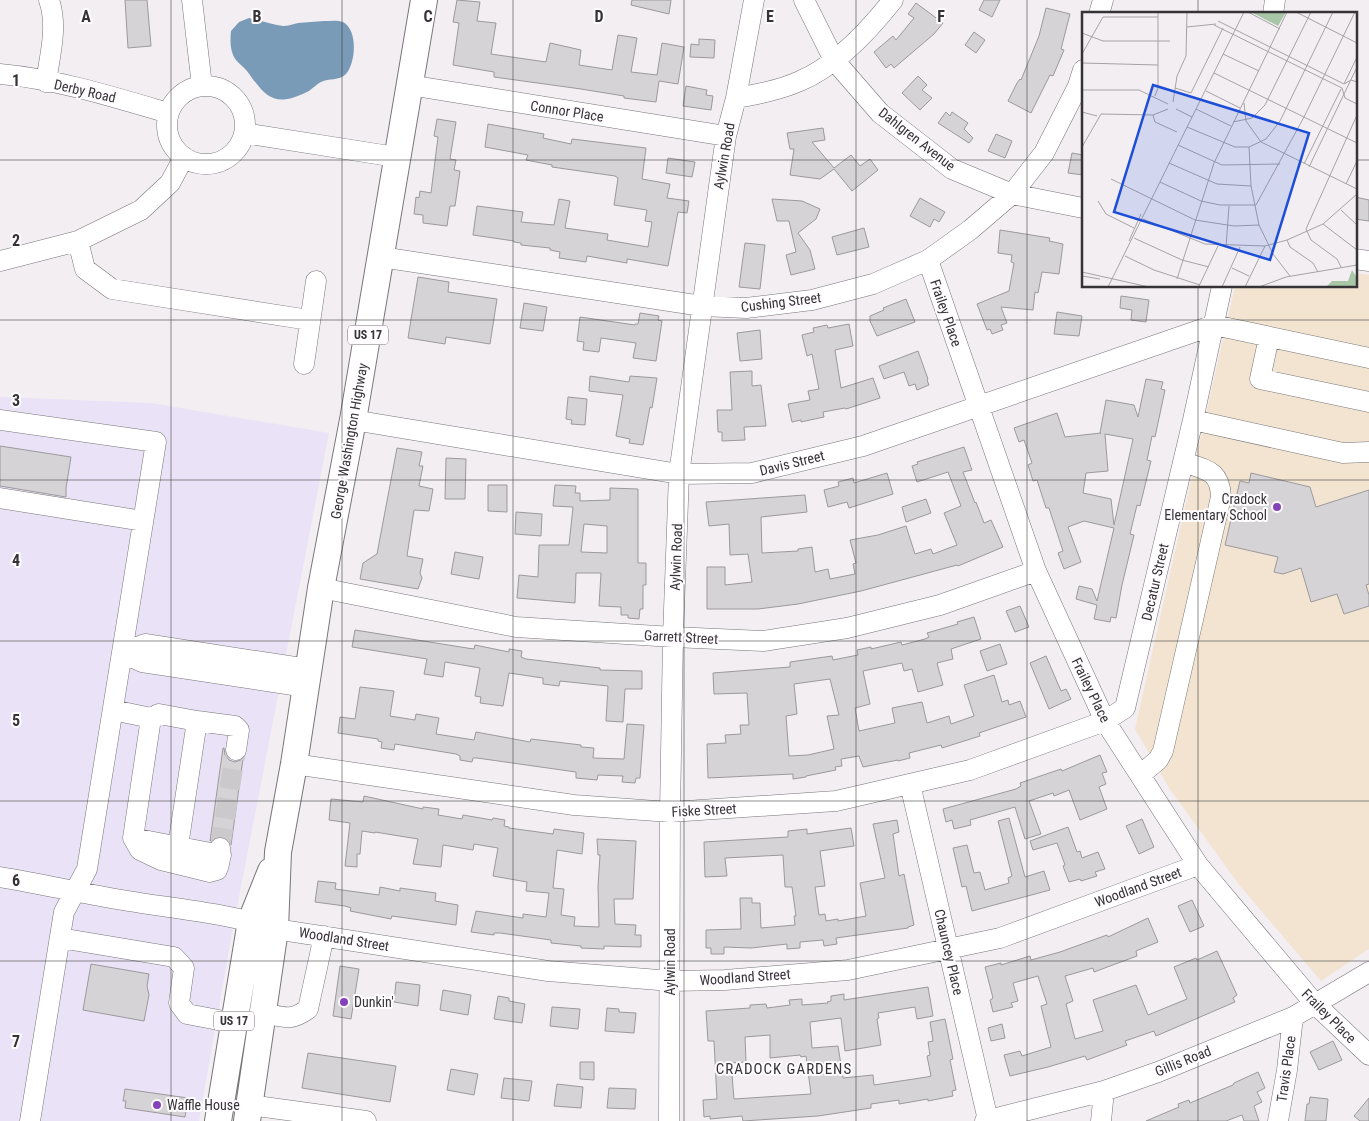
<svg xmlns="http://www.w3.org/2000/svg" width="1369" height="1121" font-family="'Roboto Condensed',sans-serif">
<rect width="100%" height="100%" fill="#f2eef2"/>
<path fill="#eae2f7" d="M0,397L151,403L329,433L231,938L199,1121H0Z"/>
<path fill="#f2e4d0" d="M1355,273L1369,275V949L1321,981L1240,886L1169,788L1135,729L1235,286H1355Z"/>
<path fill="#799bb7" d="M249,18C260,20 272,25 283,26C288,26 293,24 298,23C306,22 316,22 324,21C330,21 338,20 343,22C358,30 356,62 346,74C339,81 329,78 321,82C317,84 313,88 309,91C275,108 267,99 247,71C244,67 239,64 236,60C230,52 230,41 231,31L239,22Z"/>
<path fill="#d6d3d7" stroke="#9c999c" fill-rule="evenodd" d="M125,0H147L151,46L128,48Z
M457,0L480,2L477,21L496,23L491,54L546,62L550,43L581,50L579,65L612,70L618,35L637,38L631,72L657,75L662,43L684,47L678,84L659,81L656,102L624,98V96L581,89L494,77V72L453,65L459,23L453,22Z
M632,0H671L669,14L631,5Z
M984,0H1000L992,17L979,10Z
M916,3L943,23L934,34L894,68L891,64L886,68L874,52L893,36L896,40L914,18L908,14Z
M1046,8L1070,14L1061,49L1064,50L1053,76L1050,75L1031,113L1008,101L1017,83L1020,79L1021,80L1039,36Z
M974,32L985,40L976,53L965,45Z
M699,39L715,40L714,58L690,57L691,44L699,45Z
M918,76L927,85L922,90L932,98L920,110L902,93Z
M686,86L707,90L706,95L713,96L711,110L683,106Z
M946,112L950,116L952,112L968,123L964,129L973,138L969,143L938,123Z
M437,119L456,122L450,159L456,160L454,170L460,171L455,206H450L447,226L423,223V215L414,214L416,197L419,198L420,191L431,193L438,137L434,136Z
M488,124L544,134L543,138L571,144L572,139L646,148L642,179L670,184L667,198L689,201L687,213L678,212L668,266L627,259V263L587,256L586,262L559,258L560,252L550,250V248L521,245V243L514,242V241L473,235L477,206L523,212L521,222L554,225L559,199L570,201L565,228L608,234L607,240L648,247L652,222L645,221L647,210L614,205L618,178L615,176L552,167V165L526,160L528,155L485,147Z
M823,128L825,140L812,142L834,168L851,155L860,166L870,159L878,170L852,191L834,169L820,179L790,175L794,149H790L787,133Z
M996,134L1012,141L1005,158L988,151Z
M1072,153L1083,155V175L1068,173Z
M668,158L695,162L692,177L666,173Z
M1355,197L1369,200V221L1355,219Z
M920,198L945,212L939,222L934,219L930,227L910,216Z
M772,199L802,201L820,209L816,219L798,233L810,250L815,269L791,275L786,255L796,252L789,221H777Z
M864,228L869,247L837,255L832,237Z
M1000,230L1050,238L1049,241L1063,244L1059,274L1042,272L1038,293L1035,292L1033,310L1001,307L1007,323L1001,325L1003,330L992,334L990,329L987,330L977,304L1009,291L1014,263L1011,262L1012,255L998,253Z
M745,243L765,245L760,289L739,287Z
M418,277L449,282L448,292L497,299L490,344L446,337L445,344L408,338Z
M1121,296L1149,300L1146,322L1131,320L1132,310L1120,308Z
M906,299L915,322L877,336L870,321V316L884,310L883,308Z
M524,303L547,307L543,331L520,328Z
M1057,312L1082,316L1079,336L1054,334Z
M640,313L659,316L658,320L662,321L656,361L633,358L636,343L601,338L599,352L583,350L584,342L577,341L580,317L635,325V324H638Z
M849,324L853,346L835,350L841,388L873,378L880,398L846,409L845,408L823,412L824,417L801,422V420L792,422L788,404L810,400L808,391L819,389L812,354L807,356L802,335L814,332L813,328L827,325L828,328Z
M760,330L762,359L740,361L737,333Z
M918,351L928,379L927,380L929,385L917,390L915,384L909,386L904,372L884,379L879,366Z
M752,371V386L761,385L766,426L744,427L745,440L722,441V432H718L717,410H732L730,372Z
M590,376L629,382L630,376L657,378L652,408L650,407L643,445L629,443L630,439L616,436L623,395L589,391Z
M1146,379L1163,382L1161,389L1165,390L1155,437L1152,436L1147,460L1151,461L1140,506L1137,505L1130,534L1134,535L1122,585L1116,618L1111,617L1110,622L1094,619L1097,605L1076,599L1079,586L1092,589L1097,601L1114,528L1084,521L1068,527L1081,562L1064,569L1058,553L1063,551L1049,508H1046L1037,480L1033,481L1028,465L1032,463L1024,440L1019,442L1014,428L1057,413L1065,437L1101,433H1100L1106,400L1134,405L1138,417ZM1105,434L1133,439L1114,525L1111,499L1083,493L1086,473L1108,471Z
M568,397L587,399L585,425L571,424L572,420L566,419Z
M0,446L71,457L66,488V497L0,486Z
M964,447L972,470L963,472L975,503L976,502L984,523L991,520L1003,547L958,566L957,565L861,591L798,604L758,609H707V567H725V585L752,582L748,554L730,555L729,524L709,526L706,502L805,495L807,512L761,517L762,553L798,551V549L812,547L815,572L828,569L830,579L855,574L853,564L856,563L850,540L878,535L906,526L915,554L931,549L933,554L957,545L944,513L961,506L948,472L917,482L912,466L918,464L917,462Z
M397,448L422,452L419,466H423L419,486L433,489L429,511L414,510L407,556L423,559L420,573L422,578L418,589L360,579L363,563L377,554Z
M446,458L466,459L465,499H445Z
M887,473L893,494L849,508L847,502L828,507L824,490L839,486L838,482L853,478L854,483Z
M1251,473L1310,487L1316,507L1369,490V584L1366,585L1369,595V606L1344,614L1337,594L1311,602L1301,568L1283,574L1274,572L1278,557L1225,545L1240,481L1249,483Z
M488,485H507V512L488,511Z
M555,485L576,486L575,493H580V501L610,500V488L638,489V563H646V585H643V609H640L639,619L628,618V615H621V607L599,606L601,573H576L575,603L517,598L519,575L538,577L539,545H569L573,507L553,506ZM584,524L607,526V553L581,552Z
M926,499L931,513L906,522L902,507Z
M516,512L542,514L541,536L515,534Z
M455,552L483,557L479,579L451,574Z
M1020,606L1029,627L1015,632L1006,611Z
M974,617L981,639L951,649L953,659L937,663L943,685L918,692L912,669L904,671L902,663L863,671L870,704L855,708L859,731L895,723L892,708L922,702L927,723L949,716L951,724L974,716L964,685L994,675L1002,702L1008,700L1009,705L1020,701L1026,717L979,733L980,736L942,748L941,745L909,753L910,758L898,761V760L863,767L859,756L841,759L842,766L835,767L836,770L806,776V777L793,779V774L708,778L707,744L726,743L725,735L741,734L740,725H749L747,693L714,694L713,673L790,667V662L832,656L833,660L858,655L857,650L871,647V649L901,642L902,645L925,639L929,637L927,633L958,624L957,622ZM830,679L839,715L827,716L834,749L808,755L789,756L786,716L797,714L794,684Z
M355,630L467,648L474,649L475,645L509,652V649L522,651L521,657L526,659L600,668V670L642,671V689H625L623,722L606,721L608,686L560,681L559,686L543,684V678L509,673L503,706L480,703L481,697L475,696L480,668L445,662L443,677L424,674L427,659L352,647Z
M1000,644L1007,664L987,671L980,651Z
M1046,656L1061,691L1066,689L1071,699L1049,709L1030,663Z
M360,687L394,691L390,716L415,720L416,714L439,718L436,734L474,740L476,732L530,742L531,739L581,745V747L594,748L593,758L624,759L627,724L644,725L640,778H636L635,783L622,782L623,776L598,775L597,780L576,778V772L477,758H473L472,762L460,760V756L456,754L395,744L394,750L381,748L382,742L378,741V739L338,733L340,717L355,719Z
M223,748H224L225,755L229,760L235,762L243,759L231,845L229,841L224,837L218,836L210,841Z
M1100,755L1107,772L1102,773L1106,784L1099,787L1107,809L1080,820L1069,790L1054,796L1053,793L1029,801L1041,834L1025,839L1015,807L970,820L971,825L954,829L952,820L946,822L943,809L1016,789L1021,786L1020,783L1061,769L1062,771Z
M364,796L423,809V807L439,809L438,815L462,819L463,815L492,820L493,818L505,820L504,826L509,827V828L553,834L554,829L584,833L582,854L557,850L553,888L564,889L561,915L575,917L574,926L599,927L598,886L600,855H598L597,839L636,841L633,899H614L615,924L636,925L635,935H641V947L604,946V949L581,948V946L551,943V940L500,933H494V935L471,932L476,911L523,918V914L546,917L549,893L526,891L527,882L493,876L498,848L474,844L473,850L443,845L441,867L413,864L418,839L375,832V833L362,831L360,854H357V867L345,866L350,823L329,820L331,799L363,802Z
M1009,818L1025,877L1044,871L1050,890L972,911L966,886L962,887L953,848L967,845L974,873L980,872L985,890L1009,883L1008,878L1012,876L998,821Z
M1142,819L1154,847L1139,854L1126,826Z
M897,820L899,832L893,834L899,876L904,874L914,925L908,927V928L836,938L837,944L824,946L823,940L800,942V948L787,949V944L751,948L724,947V954H711V948H706V930L741,929L740,898H752V903H760L761,928L795,925L794,916H796L792,887H785L783,855L725,858L727,876L705,877L704,842L788,837V831L807,829V834L851,828L854,846L820,851L825,886L815,887L819,915L825,914L826,921L838,919V921L866,916L860,883L885,878L873,824Z
M1068,827L1077,852L1080,851L1082,858L1098,852L1105,869L1095,872L1097,876L1081,881L1080,879L1069,882L1063,866L1065,865L1057,843L1033,850L1030,841Z
M318,881L336,883L335,889L379,895L380,887L400,891V888L436,893L435,901L458,905L456,925L392,916L391,919L350,911L351,908L345,906L315,902Z
M1192,900L1204,926L1190,932L1178,906Z
M1148,918L1158,942L1136,951L1137,956L1094,972L1093,968L1065,976L1073,1001L1066,1004L1075,1039L1103,1031L1093,1000L1136,985L1148,1015L1187,999L1174,967L1196,958L1197,960L1217,951L1237,995L1233,998L1235,1002L1156,1036L1154,1031L1125,1041L1127,1045L1087,1060L1085,1056L1048,1067L1010,1076L1004,1055L1020,1051L1022,1056L1051,1047L1041,1006L1047,1004L1038,976L1013,983L1018,1001L1011,1003L1013,1007L993,1012L990,1000L993,998L985,967L1001,963V965L1030,956L1031,960L1060,952L1107,935L1108,937Z
M91,964L149,974L147,986L149,995L144,1021L83,1010Z
M340,966L359,969L351,1019L333,1016Z
M396,982L420,985L418,1006L394,1002Z
M928,987L933,1016L917,1019L915,1007L878,1013L879,1018L877,1019L881,1045L845,1051L841,1018L810,1022L812,1048L838,1046L843,1078L873,1075L874,1085L927,1077L931,1076L927,1056L930,1055L928,1042L933,1041L930,1022L945,1019L953,1059L950,1060L956,1090L952,1091L953,1096L928,1101V1099L899,1104V1100L871,1104V1108L818,1116L743,1121L742,1116L710,1119V1116L704,1117L703,1100L717,1099L714,1041H708L706,1011L750,1008V1005L766,1004L767,1008L790,1005L789,1000L802,999V1005L828,1003L827,1002L831,1001V996L844,994V1000ZM770,1035V1058L800,1055L801,1057L806,1056L811,1094L734,1099L731,1063L746,1062L745,1037Z
M443,990L471,995L468,1015L440,1010Z
M498,996L509,998V1001L525,1004L522,1023L494,1019Z
M552,1007L580,1009L578,1029L550,1026Z
M607,1008L619,1009V1012L636,1013L634,1033L605,1031Z
M1002,1024L1005,1038L991,1041L988,1028Z
M1333,1041L1342,1060L1319,1070L1310,1052Z
M308,1053L396,1066L390,1102L302,1088Z
M580,1062H594V1080L580,1079Z
M451,1069L478,1074L474,1095L447,1090Z
M1258,1072L1265,1088L1257,1092L1262,1102L1254,1106L1259,1121H1244L1242,1115L1226,1121H1146L1179,1107L1178,1104L1189,1100L1190,1103L1233,1085L1234,1083Z
M504,1078L532,1081L529,1101L501,1098Z
M557,1084L583,1087L581,1108L554,1106Z
M609,1088L636,1089L635,1109L607,1108Z
M125,1089L188,1098L185,1117L125,1108L126,1101H123Z
M1310,1097L1328,1099L1326,1121H1305L1307,1104H1309Z
M1369,1098V1121H1360L1354,1116Z"/>
<g fill="none" stroke-linecap="round" stroke-linejoin="round">
<path stroke="#ccc9cc" stroke-width="20" stroke-dasharray="20 10" stroke-linecap="butt" d="M220,848L236,750"/>
<g stroke="#787578" stroke-width="21">
<path id="minor" d="M192,0L202,86
M804,0L834,60L880,113L952,169L1012,194L1083,208
M1099,14L1103,0
M1273,14L1275,0
M0,74C56,79 114,97 168,113
M46,82C50,55 58,26 49,0
M409,85L726,136
M167 125a39 39 0 1 1 78 0a39 39 0 1 1-78 0Z
M736,98C758,94 780,90 800,81C836,66 870,29 893,0
M244,133L396,157
M78,241L85,269L112,289L309,320
M381,257L702,306L746,308L812,300L873,284L928,260L970,230L1012,194L1044,153L1078,86L1083,70
M1355,259L1369,261
M928,260L1036,571L1105,721L1198,865L1315,1004L1369,1055
M0,261L78,241L141,210L170,183L184,157
M1269,337L1260,379L1369,402
M304,364L316,281
M0,420L156,442L87,869L64,912L30,1121
M353,420L679,474L752,473L863,446L1214,325L1369,358
M1193,420L1343,453L1369,452
M0,498L143,521
M321,588L516,627L673,637L763,641L847,628L940,605L1036,571
M122,653L145,644L308,669
M122,653L142,662L306,687
M113,710L151,718L133,838L140,850L161,860L210,872L217,870C220,863 221,856 220,848
M151,718L159,714L197,721L235,726L239,730L236,750
M294,764L574,805L670,812L836,801L970,770L1105,721L1125,708L1193,420L1222,286
M1140,775L1158,760L1163,751L1221,497C1220,470 1206,470 1183,462
M910,784L988,1120
M133,838L221,855
M178,846L197,721
M0,877C43,884 85,894 128,901C177,909 228,913 275,929L548,971L671,981L725,980L848,970L1000,938L1198,865
M60,938L174,957L184,968L179,1003L187,1014L234,1023
M263,1013C284,1017 290,1022 308,1009L324,936
M250,1105L366,1121
M669,1121L670,812L673,637L679,474L726,136L736,98L754,0
M985,1121L1104,1091L1158,1072L1293,1017L1369,972
M1101,1121L1104,1091
M1278,1121L1287,1070L1293,1017"/>
</g>
<g stroke="#787578" stroke-width="28">
<path id="major" d="M218,1121L251,921L271,871
M247,1121L275,929L278,852L294,764L321,588L353,420L424,0"/>
</g>
<use href="#minor" stroke="#fff" stroke-width="20"/>
<use href="#major" stroke="#fff" stroke-width="26"/>
</g>
<path fill="none" stroke="#353335" stroke-width="1" stroke-opacity="0.55" d="M171,0V1121M342,0V1121M513,0V1121M684,0V1121M856,0V1121M1027,0V1121M1198,0V14M0,160H1083M1355,160H1369M1198,286V1121M0,320H1369M0,480H1369M0,641H1369M0,801H1369M0,961H1369"/>
<g fill="#8443b8" stroke="#fffcff" stroke-width="2">
<circle cx="1277" cy="507" r="5"/>
<circle cx="344" cy="1002" r="5"/>
<circle cx="157" cy="1105" r="5"/>
</g>
<g text-anchor="middle" stroke-width="4" stroke-linejoin="round" paint-order="stroke">
<g fill="#fffcff" stroke="#726f72" stroke-width="1">
<rect x="348" y="325.5" width="40" height="19" rx="4"/>
<rect x="214" y="1011.5" width="40" height="19" rx="4"/>
</g>
<g font-size="12" font-weight="bold" fill="#353335">
<text x="368" y="339">US 17</text>
<text x="234" y="1025">US 17</text>
</g>
<g font-size="14" fill="#353335" stroke="#fffcff">
<text transform="translate(85 91) rotate(13)" y="5">Derby Road</text>
<text transform="translate(567 111) rotate(9)" y="5">Connor Place</text>
<text transform="translate(917 139) rotate(38)" y="5">Dahlgren Avenue</text>
<text transform="translate(724 156) rotate(-80)" y="5">Aylwin Road</text>
<text transform="translate(781 302) rotate(-7)" y="5">Cushing Street</text>
<text transform="translate(946 313) rotate(71)" y="5">Frailey Place</text>
<text transform="translate(349 441) rotate(-80)" y="5">George Washington Highway</text>
<text transform="translate(792 463) rotate(-14)" y="5">Davis Street</text>
<text transform="translate(676 557) rotate(-88)" y="5">Aylwin Road</text>
<text transform="translate(1155 582) rotate(-77)" y="5">Decatur Street</text>
<text transform="translate(681 637) rotate(3)" y="5">Garrett Street</text>
<text transform="translate(1091 690) rotate(64)" y="5">Frailey Place</text>
<text transform="translate(704 810) rotate(-3)" y="5">Fiske Street</text>
<text transform="translate(1138 887) rotate(-20)" y="5">Woodland Street</text>
<text transform="translate(344 939) rotate(9)" y="5">Woodland Street</text>
<text transform="translate(949 952) rotate(77)" y="5">Chauncey Place</text>
<text transform="translate(670 962) rotate(-90)" y="5">Aylwin Road</text>
<text transform="translate(745 977) rotate(-4)" y="5">Woodland Street</text>
<text transform="translate(1329 1016) rotate(45)" y="5">Frailey Place</text>
<text transform="translate(1183 1061) rotate(-22)" y="5">Gillis Road</text>
<text transform="translate(1286 1069) rotate(-82)" y="5">Travis Place</text>
</g>
<g font-size="14" fill="#353335" stroke="#fffcff" text-anchor="start">
<text x="1267" y="504" text-anchor="end">Cradock<tspan x="1267" dy="16">Elementary School</tspan></text>
<text x="354" y="1007">Dunkin'</text>
<text x="167" y="1110">Waffle House</text>
</g>
<g font-size="15" letter-spacing="1" fill="#353335" stroke="#fffcff">
<text x="784" y="1074">CRADOCK GARDENS</text>
</g>
</g>
<g transform="translate(1082 12)">
<rect width="275" height="275" fill="#f2eef2"/>
<path d="M169,0H204L196,14ZM270,258L275,266V275H244L250,269H266Z" fill="#a8c7a7"/>
<path fill="none" stroke="#a6a3a6" stroke-width="1" d="M166,0L198,17M214,0L275,31M136,9L262,72L269,68L275,70M132,13L260,76L263,86L275,92M105,15L134,12M0,21L21,29H88M0,42L21,5H76M141,42L177,59M0,51L76,53M132,61L275,131M262,72L275,45M93,76L109,81L141,16M0,78H57L86,92M124,79L158,96M73,84L76,76V0M91,90L95,64L104,44L105,0M162,91L164,109L179,130L275,177M94,97L110,105M114,97L149,114M0,100L15,104M71,103L73,110L95,120M151,110L170,106L183,93L229,0M105,115L153,135H167L184,127L198,109L251,0M96,133L140,153L198,152M0,135L19,102L71,103L86,97M167,135L169,174L177,213L191,242L208,264M87,151L135,172L169,174M222,152L259,77M227,155L275,55M29,167L113,208L152,214L177,213M78,170L119,189L138,193H174L222,105L273,0M264,172L275,149M16,189L24,202L52,216M259,198L275,213M61,207L123,232L183,234L205,228L241,212L275,182M241,212L275,238M52,226L100,248L127,255M205,228L208,235L231,251L236,260M47,229L59,202M144,235L147,194M43,244L72,258L118,273M259,255L255,247L229,228L224,217L275,103M150,256L167,264M0,260L67,275M0,264L18,267M95,267L132,151L205,0M117,274L136,234M26,275L162,0M140,275L158,235M163,275L183,234M177,275L204,265L275,253"/>
<path fill="#1d4ed8" fill-opacity="0.15" stroke="#1d4ed8" stroke-width="2.5" d="M71,73L227,121L188,248L32,200Z"/>
<rect width="275" height="275" fill="none" stroke="#353335" stroke-width="2.5"/>
</g>
<g font-size="16" text-anchor="middle" font-weight="bold" fill="#353335" stroke="#fffcff" stroke-width="4" stroke-linejoin="round" paint-order="stroke">
<text x="86" y="22">A</text>
<text x="257" y="22">B</text>
<text x="428" y="22">C</text>
<text x="599" y="22">D</text>
<text x="770" y="22">E</text>
<text x="941" y="22">F</text>
<text x="16" y="86">1</text>
<text x="16" y="246">2</text>
<text x="16" y="406">3</text>
<text x="16" y="566">4</text>
<text x="16" y="726">5</text>
<text x="16" y="886">6</text>
<text x="16" y="1047">7</text>
</g>
</svg>
